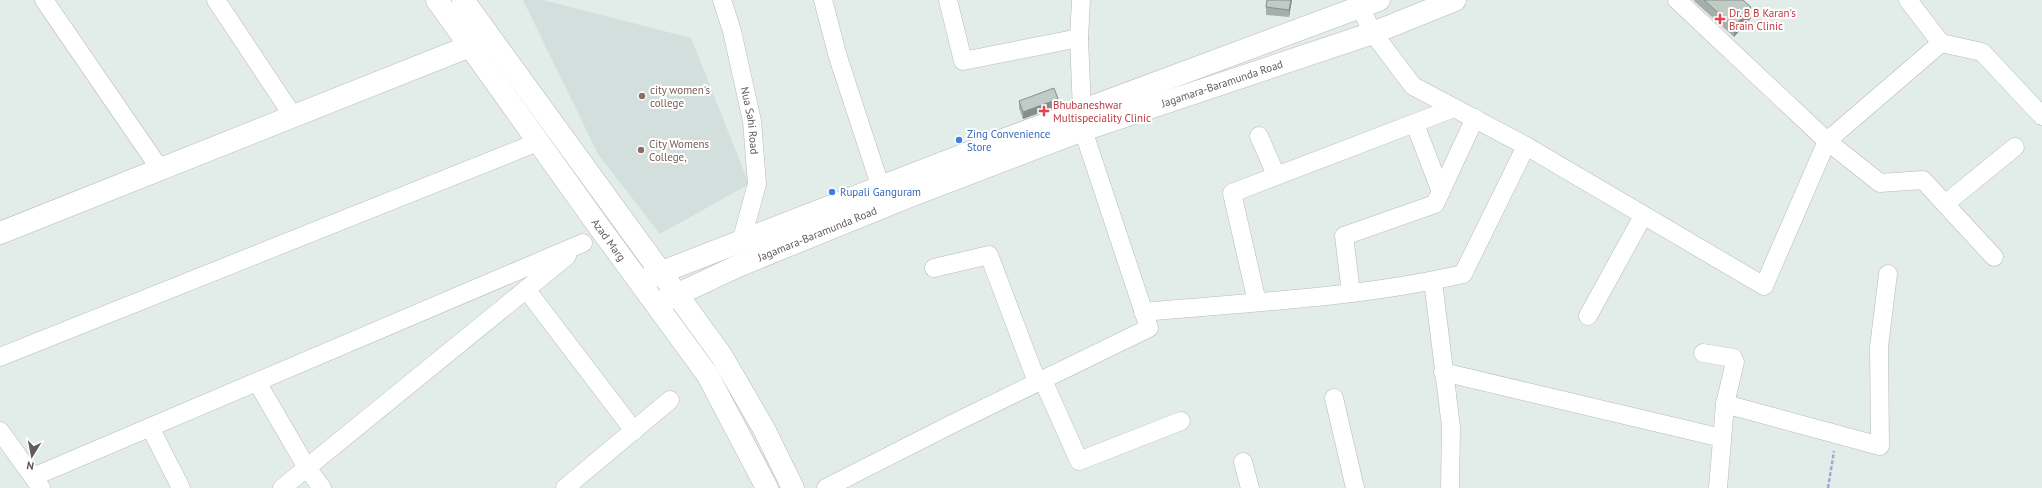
<svg xmlns="http://www.w3.org/2000/svg" width="2042" height="488" font-family="'PT Sans',sans-serif">
<rect width="100%" height="100%" fill="#e2edea"/>
<path fill="#d3dfdc" d="M523,0H543L691,38L749,184L660,234L598,154Z"/>
<g fill="none" stroke-linecap="round" stroke-linejoin="round">
<g stroke="#beb7ba" stroke-width="19">
<g id="minor">
<path d="M44,0L160,169"/>
<path d="M216,0L293,116"/>
<path id="s1" d="M722,0L732,31L752,121L757,184L741,242"/>
<path d="M823,0L838,57L881,188"/>
<path d="M948,0L963,61L1079,38"/>
<path d="M1081,0L1079,38L1082,111"/>
<path d="M1677,0L1827,141L1880,183L1923,180L1994,257"/>
<path d="M1908,0L1941,43L1982,52L2042,116"/>
<path d="M1415,124L1441,192"/>
<path d="M1259,136L1276,175"/>
<path d="M1526,146L1764,286L1827,141L1941,43"/>
<path d="M1945,204L2015,147"/>
<path d="M934,268L989,255L1037,382"/>
<path d="M1433,281L1451,427L1450,486"/>
<path d="M526,289L634,431"/>
<path d="M1351,293L1344,236L1435,204L1475,118"/>
<path d="M1257,302L1232,193L1454,108"/>
<path d="M1143,312C1250,302 1359,298 1463,274L1526,146L1413,86L1373,33L1360,7"/>
<path d="M1588,316L1643,216"/>
<path d="M1703,353L1733,358L1735,362L1725,404"/>
<path d="M0,357L538,142"/>
<path d="M1443,372L1722,438"/>
<path d="M1043,380L1079,461L1181,421"/>
<path d="M257,382L307,468L322,488"/>
<path d="M1334,398L1355,488"/>
<path d="M150,427L181,488"/>
<path d="M0,431L41,488"/>
<path d="M1243,462L1250,488"/>
<path d="M33,477L583,243"/>
<path d="M282,488L567,256"/>
<path d="M565,488L670,400"/>
<path d="M826,488L952,424L1149,328L1083,130"/>
<path d="M1718,488L1725,404L1880,446L1879,347L1888,274"/>
</g>
</g>
<g stroke="#beb7ba" stroke-width="23">
<g id="tertiary">
<path id="s2" d="M437,0L600,228L707,374L767,488"/>
<path d="M463,0L721,355L764,429L793,488"/>
<path d="M0,233L470,46"/>
<path d="M641,282L662,272L976,150L1379,0"/>
<path id="s3" d="M657,304L738,266L910,196L1083,130L1373,33L1455,0"/>
</g>
</g>
<path stroke="#ada1d6" stroke-width="2.5" stroke-dasharray="4 2" stroke-linecap="butt" d="M1828,488L1834,451"/>
<use href="#minor" stroke="#fff" stroke-width="18"/>
<use href="#tertiary" stroke="#fff" stroke-width="22"/>
</g>
<path fill="#a5afaa" d="M1292,0L1289,17L1266,15V7Z
M1694,0H1743L1751,18L1734,37L1694,1Z
M1019,101L1058,106L1023,119L1019,108Z"/>
<path fill="#868e8b" d="M1291,0H1292L1289,17V10Z
M1751,7V18L1734,37V27Z
M1058,99V106L1023,119V112Z"/>
<path fill="#c0cbc6" stroke="#868e8b" d="M1267,0H1291L1289,10L1266,7Z
M1704,0H1743L1751,7L1734,27Z
M1054,88L1058,99L1023,112L1019,101Z"/>
<g fill="#e0444e" stroke="#fff" stroke-width="1.5">
<path d="M1718 13h4v4h4v4h-4v4h-4v-4h-4v-4h4z"/>
<path d="M1042 105h4v4h4v4h-4v4h-4v-4h-4v-4h4z"/>
</g>
<g fill="#8d6e63" stroke="#fff" stroke-width="1.5">
<circle cx="642" cy="96" r="4"/>
<circle cx="641" cy="150" r="4"/>
</g>
<g fill="#3f7fe0" stroke="#fff" stroke-width="1.5">
<circle cx="959" cy="140" r="4"/>
<circle cx="832" cy="192" r="4"/>
</g>
<g text-anchor="middle" stroke-width="4" stroke-linejoin="round" paint-order="stroke">
<g font-size="11" fill="#be3a42" stroke="#fff" text-anchor="start">
<text x="1729" y="17">Dr. B B Karan's<tspan x="1729" dy="13">Brain Clinic</tspan></text>
<text x="1053" y="109">Bhubaneshwar<tspan x="1053" dy="13">Multispeciality Clinic</tspan></text>
</g>
<g font-size="11" fill="#625a5e" stroke="#fff">
<text dy="4" stroke="none"><textPath href="#s3" startOffset="607">Jagamara-Baramunda Road</textPath></text>
<text dy="4" stroke="none"><textPath href="#s1" startOffset="124">Nua Sahi Road</textPath></text>
<text dy="4" stroke="none"><textPath href="#s3" startOffset="175">Jagamara-Baramunda Road</textPath></text>
<text dy="4" stroke="none"><textPath href="#s2" startOffset="295">Azad Marg</textPath></text>
</g>
<g font-size="11" fill="#785e54" stroke="#fff" text-anchor="start">
<text x="650" y="94">city women's<tspan x="650" dy="13">college</tspan></text>
<text x="649" y="148">City Womens<tspan x="649" dy="13">College,</tspan></text>
</g>
<g font-size="11" fill="#366cbe" stroke="#fff" text-anchor="start">
<text x="967" y="138">Zing Convenience<tspan x="967" dy="13">Store</tspan></text>
<text x="840" y="196">Rupali Ganguram</text>
</g>
</g>
<g transform="translate(32 456) rotate(190)" stroke="#ffffff" stroke-width="3" paint-order="stroke">
<path d="M0-3L7 15L0 10L-7 15Z" fill="#625a5e"/>
<text y="-6" font-size="11" font-weight="bold" text-anchor="middle" fill="#625a5e">N</text>
</g>
</svg>
